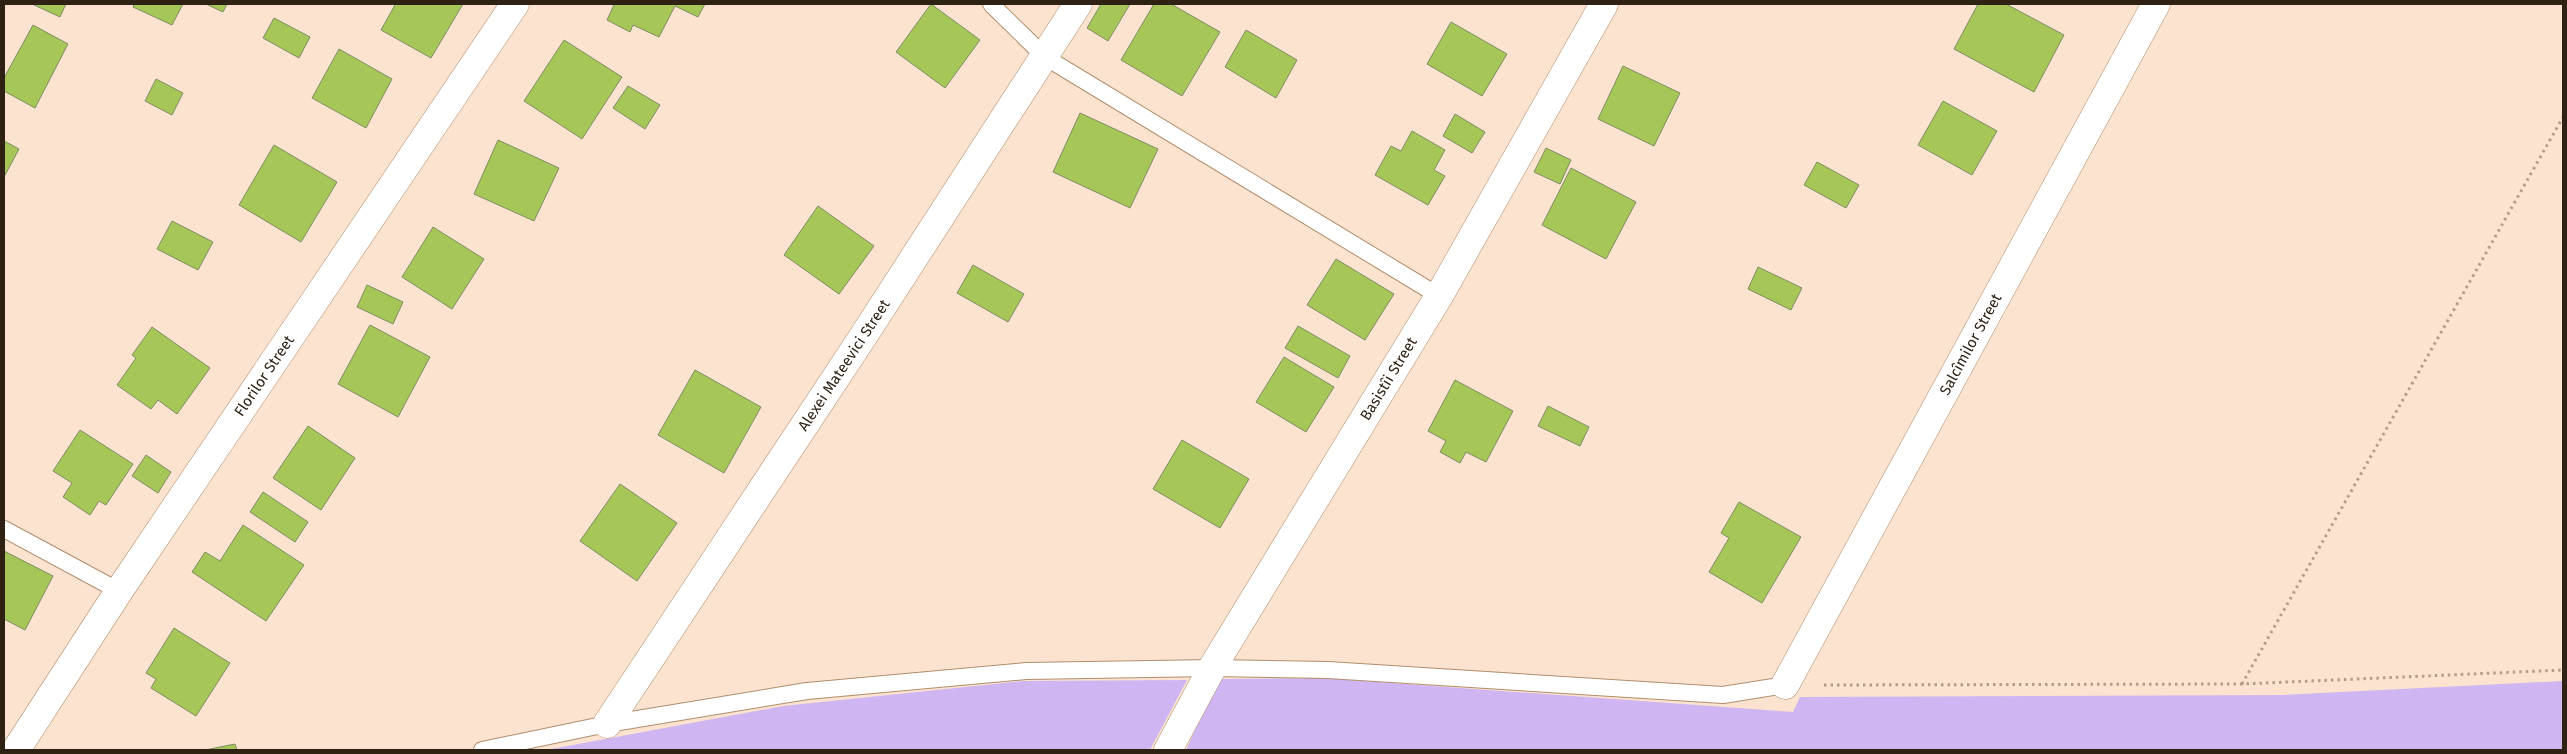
<svg xmlns="http://www.w3.org/2000/svg" width="2567" height="754" font-family="'Fira Sans',sans-serif">
<rect width="100%" height="100%" fill="#fbe3cf"/>
<path fill="#cfb6f2" d="M1322,678L1793,712L1800,697L2282,695L2563,681V750H1186L1218,679Z
M1187,680L1150,750H546L783,706L1023,681Z"/>
<path fill="#a6c758" stroke="#7e8c63" d="M32,4H66L60,17Z
M134,4H183L172,25L133,7Z
M206,4H227L223,12Z
M392,4H463L431,58L381,30L395,5Z
M611,4H705L698,17L675,6L659,37L633,25L630,32L607,20L614,5Z
M931,4L980,40L945,88L896,52Z
M1101,4H1130L1108,41L1087,28Z
M1154,4H1171L1220,32L1182,96L1121,60Z
M1978,4H2006L2064,35L2034,92L1954,49Z
M274,18L310,37L299,58L263,38Z
M1451,22L1507,54L1482,96L1427,64Z
M33,25L68,44L35,108L4,91V78Z
M1246,30L1297,60L1276,98L1225,67Z
M564,40L622,77L582,139L524,101Z
M339,49L392,79L366,128L312,98Z
M1623,66L1680,93L1654,146L1598,119Z
M156,79L183,93L172,115L145,101Z
M628,86L660,105L645,129L613,108Z
M1943,101L1997,131L1972,175L1918,145Z
M1080,113L1158,149L1130,208L1053,172Z
M1455,114L1485,132L1472,153L1443,136Z
M1412,131L1445,150L1434,170L1445,176L1428,205L1375,175L1391,146L1401,151Z
M498,140L559,168L534,221L474,194Z
M4,141L19,149L4,177Z
M274,145L337,182L301,242L239,205Z
M1546,148L1571,160L1560,184L1534,172Z
M1817,162L1859,185L1846,208L1804,185Z
M1571,168L1636,202L1606,259L1542,225Z
M818,206L874,246L839,294L784,255Z
M172,221L213,242L198,270L157,249Z
M433,227L484,259L452,309L402,277Z
M1336,259L1394,294L1365,340L1307,305Z
M973,265L1024,294L1008,322L957,293Z
M1758,267L1802,288L1791,310L1748,289Z
M367,285L403,302L393,324L357,307Z
M370,325L430,357L398,417L338,384Z
M1298,326L1350,356L1338,378L1285,348Z
M152,327L210,368L177,414L158,400L151,409L117,385L136,358L132,355Z
M1284,357L1334,387L1306,432L1256,402Z
M695,370L761,407L724,473L658,435Z
M1455,380L1513,411L1486,462L1466,452L1460,463L1440,452L1446,441L1428,431Z
M1548,406L1589,427L1580,446L1538,426Z
M308,426L355,458L321,510L273,478Z
M80,430L133,464L106,505L99,501L90,515L63,497L72,483L53,471Z
M1182,440L1249,479L1220,528L1153,489Z
M146,455L171,472L158,493L132,476Z
M620,484L677,523L637,581L580,541Z
M263,492L308,522L295,542L250,512Z
M1739,502L1801,537L1762,603L1709,572L1729,538L1721,533Z
M243,525L304,565L266,621L192,572L205,552L220,561Z
M4,551L53,576L25,630L4,619Z
M174,628L230,663L196,716L151,688L156,679L146,673Z
M235,744L237,750H205Z"/>
<g fill="none" stroke-linecap="round" stroke-linejoin="round">
<g stroke="#b08d6d" stroke-width="18">
<path id="service" d="M991,4L1045,57L1439,296
M4,529L119,591
M482,750L607,724L807,691L1026,671L1212,668L1328,670L1723,695L1785,685"/>
</g>
<g stroke="#b08d6d" stroke-width="29">
<g id="minor">
<path id="s1" d="M1785,685L2156,4"/>
<path id="s2" d="M607,724L866,332L1078,4"/>
<path id="s3" d="M16,750L119,591L515,4"/>
<path id="s4" d="M1168,750L1212,668L1439,296L1604,4"/>
</g>
</g>
<path stroke="#b19d8c" stroke-width="3" stroke-dasharray="2.5 4" stroke-linecap="butt" d="M2242,684L2563,117
M1824,685L2242,684L2563,670"/>
<use href="#service" stroke="#fff" stroke-width="16"/>
<use href="#minor" stroke="#fff" stroke-width="28"/>
</g>
<g text-anchor="middle" stroke-width="5" stroke-linejoin="round" paint-order="stroke">
<g font-size="15" fill="#2f2114" stroke="#fbf4ed">
<text dy="5" stroke="none"><textPath href="#s1" startOffset="388">Salcîmilor Street</textPath></text>
<text dy="5" stroke="none"><textPath href="#s2" startOffset="430">Alexei Mateevici Street</textPath></text>
<text dy="5" stroke="none"><textPath href="#s3" startOffset="449">Florilor Street</textPath></text>
<text dy="5" stroke="none"><textPath href="#s4" startOffset="432">Basistîi Street</textPath></text>
</g>
</g>
<rect width="2567" height="754" fill="none" stroke="#2f2114" stroke-width="10"/>
</svg>
